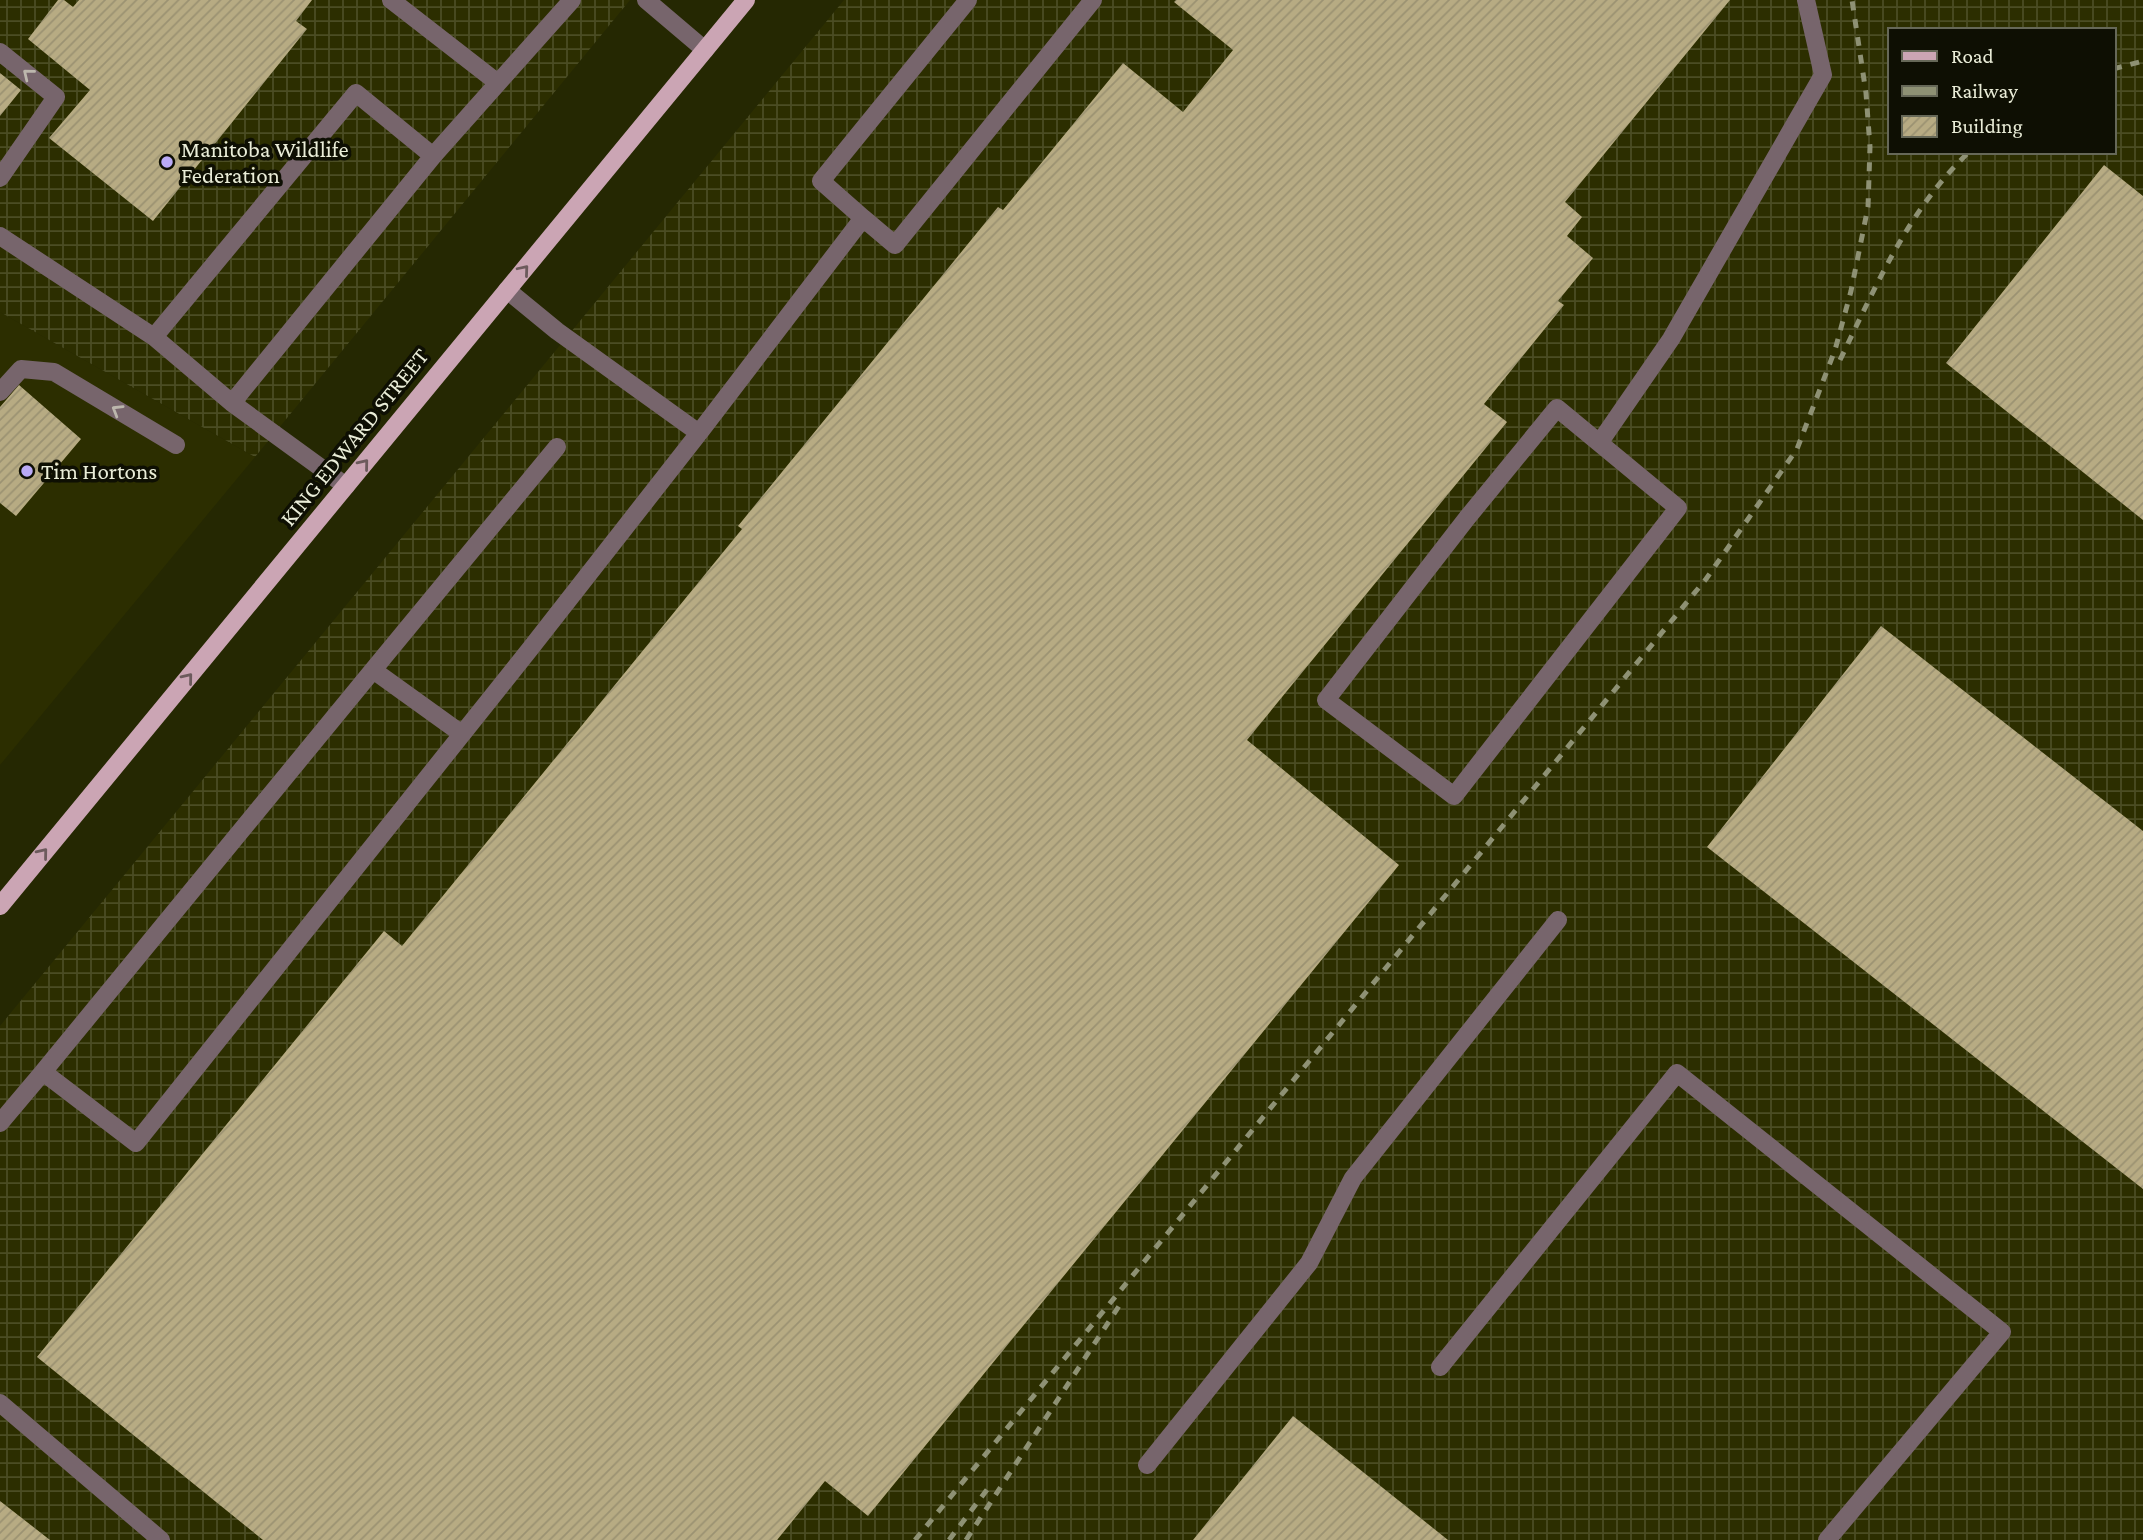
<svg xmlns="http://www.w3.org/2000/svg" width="2143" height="1540" font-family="'Crimson Pro',serif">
<defs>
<pattern id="industrial-grid" width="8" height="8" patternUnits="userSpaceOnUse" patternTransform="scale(1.75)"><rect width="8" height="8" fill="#2c2e00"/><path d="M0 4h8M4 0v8" fill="none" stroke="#4b4d24"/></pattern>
<pattern id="building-hatch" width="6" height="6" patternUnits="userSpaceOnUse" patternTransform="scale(1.75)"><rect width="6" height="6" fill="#b7ab83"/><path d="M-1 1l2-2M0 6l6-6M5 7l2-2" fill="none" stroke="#9b9272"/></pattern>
</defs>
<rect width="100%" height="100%" fill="#252802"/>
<path fill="#2c2e00" d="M0,312L255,457L0,765Z"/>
<path fill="url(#industrial-grid)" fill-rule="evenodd" d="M0,0H630L255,457L0,312Z
M844,0H2143V1540H0V1026ZM1889,30H2113V152H1889Z"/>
<path fill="url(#building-hatch)" d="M58,0H64L73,7L79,0H312L296,21L307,29L153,221L49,138L90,90L28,39Z
M1176,0H1730L1565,202L1582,217L1567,236L1593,258L1558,301L1564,305L1484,404L1507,422L1247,740L1399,865L868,1516L825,1481L777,1540H263L37,1357L384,931L402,946L742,529L738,526L998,207L1003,210L1123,63L1183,112L1233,50L1174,2Z
M0,73L21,90L0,116Z
M2104,165L2143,196V520L1946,363Z
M19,385L81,439L16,516L0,503V407Z
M1881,626L2143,831V1189L1707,847Z
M1293,1416L1448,1540H1193Z
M0,1501L50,1540H0Z"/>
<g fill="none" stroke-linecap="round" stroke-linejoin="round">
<path stroke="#77656c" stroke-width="18" d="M391,0L498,83
M646,0L705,50
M0,52L56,97L0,178
M863,218L821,181L968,0
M0,236L154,337L232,403L346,486
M507,290L557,331L699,433L863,218L895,245L1093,0
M154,337L356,93L433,156
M0,392L21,369L54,372L176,445
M232,403L433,156L572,0
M1557,408L1678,508L1454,796L1326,700L1467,518Z
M1600,442L1671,339L1823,75L1806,0
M373,670L557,447
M462,734L373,670L43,1072L136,1143L530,649L699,433
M0,1123L43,1072
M1440,1367L1677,1073L2002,1332L1827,1540
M0,1403L161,1540
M1147,1465L1309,1263L1353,1178L1558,920"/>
<path stroke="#cba5b4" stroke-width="18" d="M0,906L746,0"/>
<path stroke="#8e9174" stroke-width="5" stroke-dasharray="9 9" stroke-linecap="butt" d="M2113,69L2143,61
M1840,360C1876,286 1908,210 1969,152
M915,1540L1706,579L1797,449L1835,350L1851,291L1868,207L1870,147L1866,93L1852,0
M949,1540L989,1487
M966,1540L1121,1303"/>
</g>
<defs><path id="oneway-chevron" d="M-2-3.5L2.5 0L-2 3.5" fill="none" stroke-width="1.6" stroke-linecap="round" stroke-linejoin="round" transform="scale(1.75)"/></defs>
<g stroke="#bcb7ad">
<use href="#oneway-chevron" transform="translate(28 74) rotate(-141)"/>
<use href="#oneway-chevron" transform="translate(117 410) rotate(-149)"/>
</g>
<g stroke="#6c5a5c">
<use href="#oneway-chevron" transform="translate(524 270) rotate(-50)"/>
<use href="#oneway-chevron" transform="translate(364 464) rotate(-51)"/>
<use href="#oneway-chevron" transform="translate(188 678) rotate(-51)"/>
<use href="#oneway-chevron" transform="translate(43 853) rotate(-51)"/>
</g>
<g fill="#baaaf6" stroke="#0e0f03" stroke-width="2.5">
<circle cx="167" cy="162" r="7"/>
<circle cx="27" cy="471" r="7"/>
</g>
<g text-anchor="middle" stroke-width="7" stroke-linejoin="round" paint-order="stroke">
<g font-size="23" fill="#eaedd8" stroke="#0e0f03" text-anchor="start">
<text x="181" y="157">Manitoba Wildlife<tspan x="181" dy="26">Federation</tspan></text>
<text x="41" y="479">Tim Hortons</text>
</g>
<g font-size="23" fill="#eaedd8" stroke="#0e0f03">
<text transform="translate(354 437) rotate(-51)" y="8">KING EDWARD STREET</text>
</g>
</g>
<rect x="1888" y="28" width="228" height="126" fill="#0e0f03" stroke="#666858" stroke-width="2"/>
<rect x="1902" y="51" width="35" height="10" fill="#cba5b4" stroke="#666858" stroke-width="2"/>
<text x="1951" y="63" font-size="21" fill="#eaedd8">Road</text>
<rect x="1902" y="86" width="35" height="10" fill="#8e9174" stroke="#666858" stroke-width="2"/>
<text x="1951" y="98" font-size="21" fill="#eaedd8">Railway</text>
<rect x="1902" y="116" width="35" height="21" fill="url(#building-hatch)" stroke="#666858" stroke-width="2"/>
<text x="1951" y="133" font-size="21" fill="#eaedd8">Building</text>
</svg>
